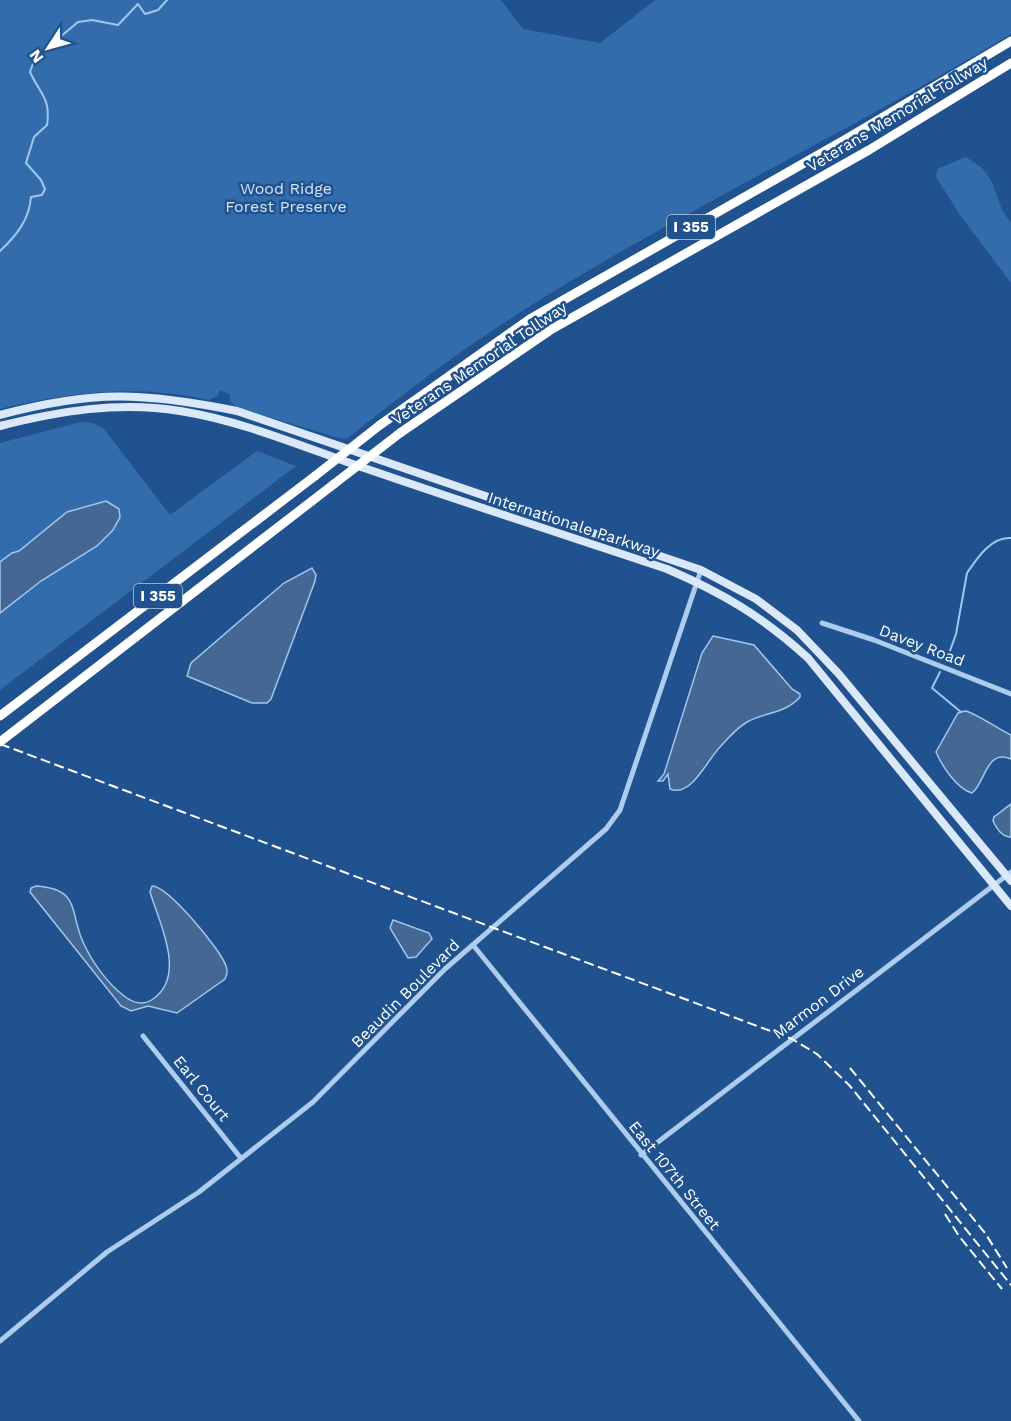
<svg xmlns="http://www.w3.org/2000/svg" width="1011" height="1421" font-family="'Work Sans',sans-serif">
<rect width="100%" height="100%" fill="#1f528e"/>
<path fill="#336cac" d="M0,0H501L523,29L600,43L655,0H1011V34C861,125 702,201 551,293C480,336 413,386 348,438L342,439L239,408L230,402V395L220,390L217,396L209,400C137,384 71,392 0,409Z
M966,157L982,168L991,180L1002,210L1011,223V283L960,215L936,177L937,169Z
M81,422L93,423L104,429L170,515L257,451L296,466L0,690V443Z"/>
<path fill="#446893" stroke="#a2c7ee" stroke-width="1.5" d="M106,501L119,509L120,517L113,530L97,546L41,581L0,613V562L12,553L19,551L67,512Z
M312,568L316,575L315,581L271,699L267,703H252L187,676L191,663L284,583Z
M713,636L754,645L792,689L800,694V697C785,714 765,712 747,722C737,728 727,739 720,747C707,760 691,798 670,789L668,774L663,781H658L664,774L702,653Z
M965,711C974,712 998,729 1011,735V759C986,748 985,784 972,793C957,789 942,766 936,752L958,713Z
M1011,804V837C1002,837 997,829 993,821L994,817Z
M36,886C81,889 69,911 83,942C92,962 107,983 124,996C133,1003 143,1006 153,999C187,976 159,922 150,892L152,886C168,886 221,950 226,966C228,971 227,975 225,979L177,1013L148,1006L131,1011L121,1006L30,892L31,888Z
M393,920L429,933L432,939L416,957L408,958L390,928Z"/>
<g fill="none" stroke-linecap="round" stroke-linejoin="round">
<path stroke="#a2c7ee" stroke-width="2" d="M0,251C17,235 29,220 31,197L42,195L45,189L41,180L26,163L34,137L47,125C51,98 40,94 30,72L35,58L78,22L92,20L118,25L138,4L145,14L158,10L167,0
M946,662L956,634L967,573C976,560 991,536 1011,538
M940,672L932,688L961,712"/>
<path stroke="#aecced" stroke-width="5" d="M822,623L874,640L1011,694
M473,945L859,1421
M143,1036L240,1157
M641,1155L1011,872
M0,1341L107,1252L199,1192L313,1102L445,969L606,829L620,810L701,570"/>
<path stroke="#dae8f9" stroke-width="8" d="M0,415C93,390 143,392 237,411L701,570L756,599L797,630L838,673L1011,881
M0,426C59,411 119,401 180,411C244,421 308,449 370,470C469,504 568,536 667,569C723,593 763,617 808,658L1011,906"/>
<path stroke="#fff" stroke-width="9" d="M380,425L530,319L848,138L1011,41
M400,433L552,329L869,150L1011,63
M0,716L315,476
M0,742L334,484"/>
<path stroke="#fff" stroke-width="2" stroke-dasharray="10 4.5" stroke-linecap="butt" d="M0,744L792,1039L817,1054L850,1086L1011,1285
M850,1068L985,1233L1007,1268
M945,1214L959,1236L1002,1289"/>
<path stroke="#fff" stroke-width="9" d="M315,476L380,425
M334,484L400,433"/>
</g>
<g text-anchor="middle" stroke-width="5" stroke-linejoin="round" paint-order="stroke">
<g fill="#1f528e" stroke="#bccbdd" stroke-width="1.5">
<rect x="667" y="215" width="48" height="24" rx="4.5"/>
<rect x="134" y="584" width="48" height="24" rx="4.5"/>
</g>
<g font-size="15" font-weight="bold" fill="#fff">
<text x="691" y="232">I 355</text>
<text x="158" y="601">I 355</text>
</g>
<g font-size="16" fill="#fff" stroke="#1f528e">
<text transform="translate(897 114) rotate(-31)" y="6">Veterans Memorial Tollway</text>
<text transform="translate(479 363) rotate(-34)" y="6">Veterans Memorial Tollway</text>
<text transform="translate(574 524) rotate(18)" y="6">Internationale Parkway</text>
<text transform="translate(922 645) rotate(21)" y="6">Davey Road</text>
<text transform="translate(405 993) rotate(-45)" y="6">Beaudin Boulevard</text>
<text transform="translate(818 1002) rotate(-37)" y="6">Marmon Drive</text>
<text transform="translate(202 1088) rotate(51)" y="6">Earl Court</text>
<text transform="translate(675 1175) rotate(51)" y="6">East 107th Street</text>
</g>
<g font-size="16" fill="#d4e5f9" stroke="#1f528e">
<text x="286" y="194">Wood Ridge<tspan x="286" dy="18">Forest Preserve</tspan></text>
</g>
</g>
<g transform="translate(48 48) rotate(234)" stroke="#1f528e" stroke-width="4.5" paint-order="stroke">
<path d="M0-4.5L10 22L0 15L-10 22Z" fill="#ffffff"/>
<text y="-9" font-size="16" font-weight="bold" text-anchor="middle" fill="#ffffff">N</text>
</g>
</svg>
